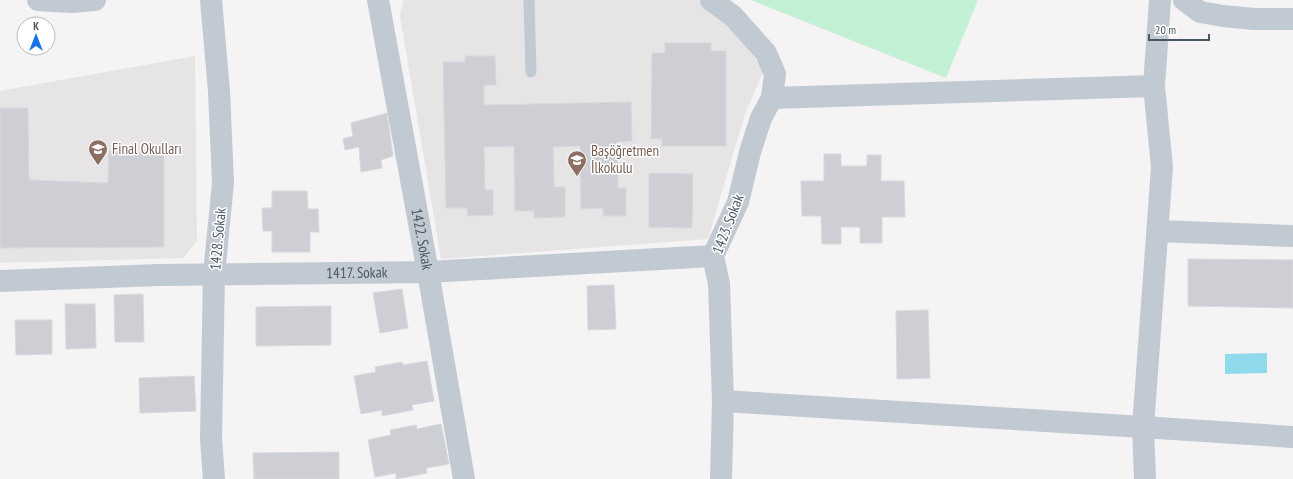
<svg xmlns="http://www.w3.org/2000/svg" width="1293" height="479" font-family="'PT Sans Narrow',sans-serif">
<rect width="100%" height="100%" fill="#f5f3f3"/>
<path fill="#e6e4e5" d="M403,0H698L728,22L764,70L745,114L708,239L441,259L400,16Z
M195,56L197,241L183,258L0,263V91Z"/>
<path fill="#c3f1d5" d="M751,0H978L946,78Z"/>
<path fill="#90daee" d="M1267,353V373L1225,374V354Z"/>
<path fill="#cdcfd5" stroke="#d7d9de" d="M665,43H711V51H726V146H662V139H651L652,53H665Z
M465,56H495L496,85H484V105L631,102L632,141L617,142L618,188H626V216H603V208L581,209L580,146L553,147L554,187H565V217L534,218V211H515L514,146L484,147L485,190H493V215L468,216L467,208H446L443,62H465Z
M0,108H28L29,180L108,183L109,151L164,152V247L0,248Z
M387,113L393,156L381,160L382,168L361,172L359,147L345,150L343,139L353,136L351,123Z
M824,154H841V166H867V155H881V181H904L905,217H882V243H860V227H841V244H822L821,216H802L801,181H824Z
M649,173L693,174L692,228L649,227Z
M272,191H307L308,209H318L319,232H310V252H272V231H263L262,208H272Z
M1188,259L1293,260V308L1188,306Z
M614,285L616,329L588,330L587,286Z
M402,289L408,328L380,333L373,293Z
M143,294L144,342H115L114,295Z
M65,304H95L96,348L66,349Z
M331,306V345L256,346V307Z
M928,310L930,378L897,379L896,311Z
M15,320H52V354L16,355Z
M427,361L434,401L412,405L413,410L382,416V410L361,414L354,376L376,372L375,367L402,362L403,365Z
M194,376L196,411L140,413L139,378Z
M441,424L449,464L426,468L427,473L397,479H396V473L375,477L368,440L391,435L390,430L416,425L417,429Z
M339,452V479H254L253,453Z"/>
<g fill="none" stroke-linecap="round" stroke-linejoin="round">
<path stroke="#c1cad2" stroke-width="11" d="M529,0L531,72"/>
<g stroke="#c1cad2" stroke-width="22">
<path d="M38,0L71,2L95,0"/>
<path d="M211,0L219,91L223,183L214,274L211,439L214,479"/>
<path id="s1" d="M378,0L428,272L464,479"/>
<path d="M711,0L733,16L766,53L775,74L772,98L761,118L750,152L738,202L713,256L719,284L723,401L721,479"/>
<path d="M1184,0L1200,12L1223,16L1254,19H1293"/>
<path d="M772,98L1154,86"/>
<path d="M1158,231L1293,236"/>
<path id="s2" d="M0,281L159,275L428,272L713,256"/>
<path d="M723,401L1143,427L1162,167L1154,86L1160,0"/>
<path d="M1145,479L1143,427L1293,437"/>
</g>
</g>
<defs>
<g id="school-pin" transform="scale(1)"><path d="M0 17L-7.5 6A9.5 9.5 0 1 1 7.5 6Z" fill="#8d6e63" stroke="#fff"/><path d="M0-5L7-2L0 1L-7-2ZM-4 1L0 2.5L4 1V4Q0 6-4 4Z" fill="#fff"/></g>
</defs>
<g fill-rule="evenodd">
<use href="#school-pin" x="98" y="149"/>
<use href="#school-pin" x="577" y="160"/>
</g>
<g text-anchor="middle" stroke-width="3" stroke-linejoin="round" paint-order="stroke">
<g font-size="15" fill="#785e54" stroke="#fff" text-anchor="start">
<text x="112" y="154">Final Okulları</text>
<text x="591" y="156">Başöğretmen<tspan x="591" dy="17">İlkokulu</tspan></text>
</g>
<g font-size="15" fill="#4a5661" stroke="#fff">
<text transform="translate(728 224) rotate(-69)" y="5">1423. Sokak</text>
<text transform="translate(218 239) rotate(-85)" y="5">1428. Sokak</text>
<text dy="5" stroke="none"><textPath href="#s1" startOffset="243">1422. Sokak</textPath></text>
<text dy="5" stroke="none"><textPath href="#s2" startOffset="357">1417. Sokak</textPath></text>
</g>
</g>
<g transform="translate(36 36)"><circle r="19" fill="#ffffff" stroke="#b7bbc0"/>
<path d="M0-3L7 15L0 10L-7 15Z" fill="#1a73e8"/>
<text y="-6" font-size="11" font-weight="bold" text-anchor="middle" fill="#4a5661">K</text>
</g>
<path d="M1149 34v6h60v-6" fill="none" stroke="#4a5661" stroke-width="2"/>
<text x="1155" y="34" font-size="12" fill="#4a5661" stroke="#ffffff" stroke-width="3" paint-order="stroke">20 m</text>
</svg>
